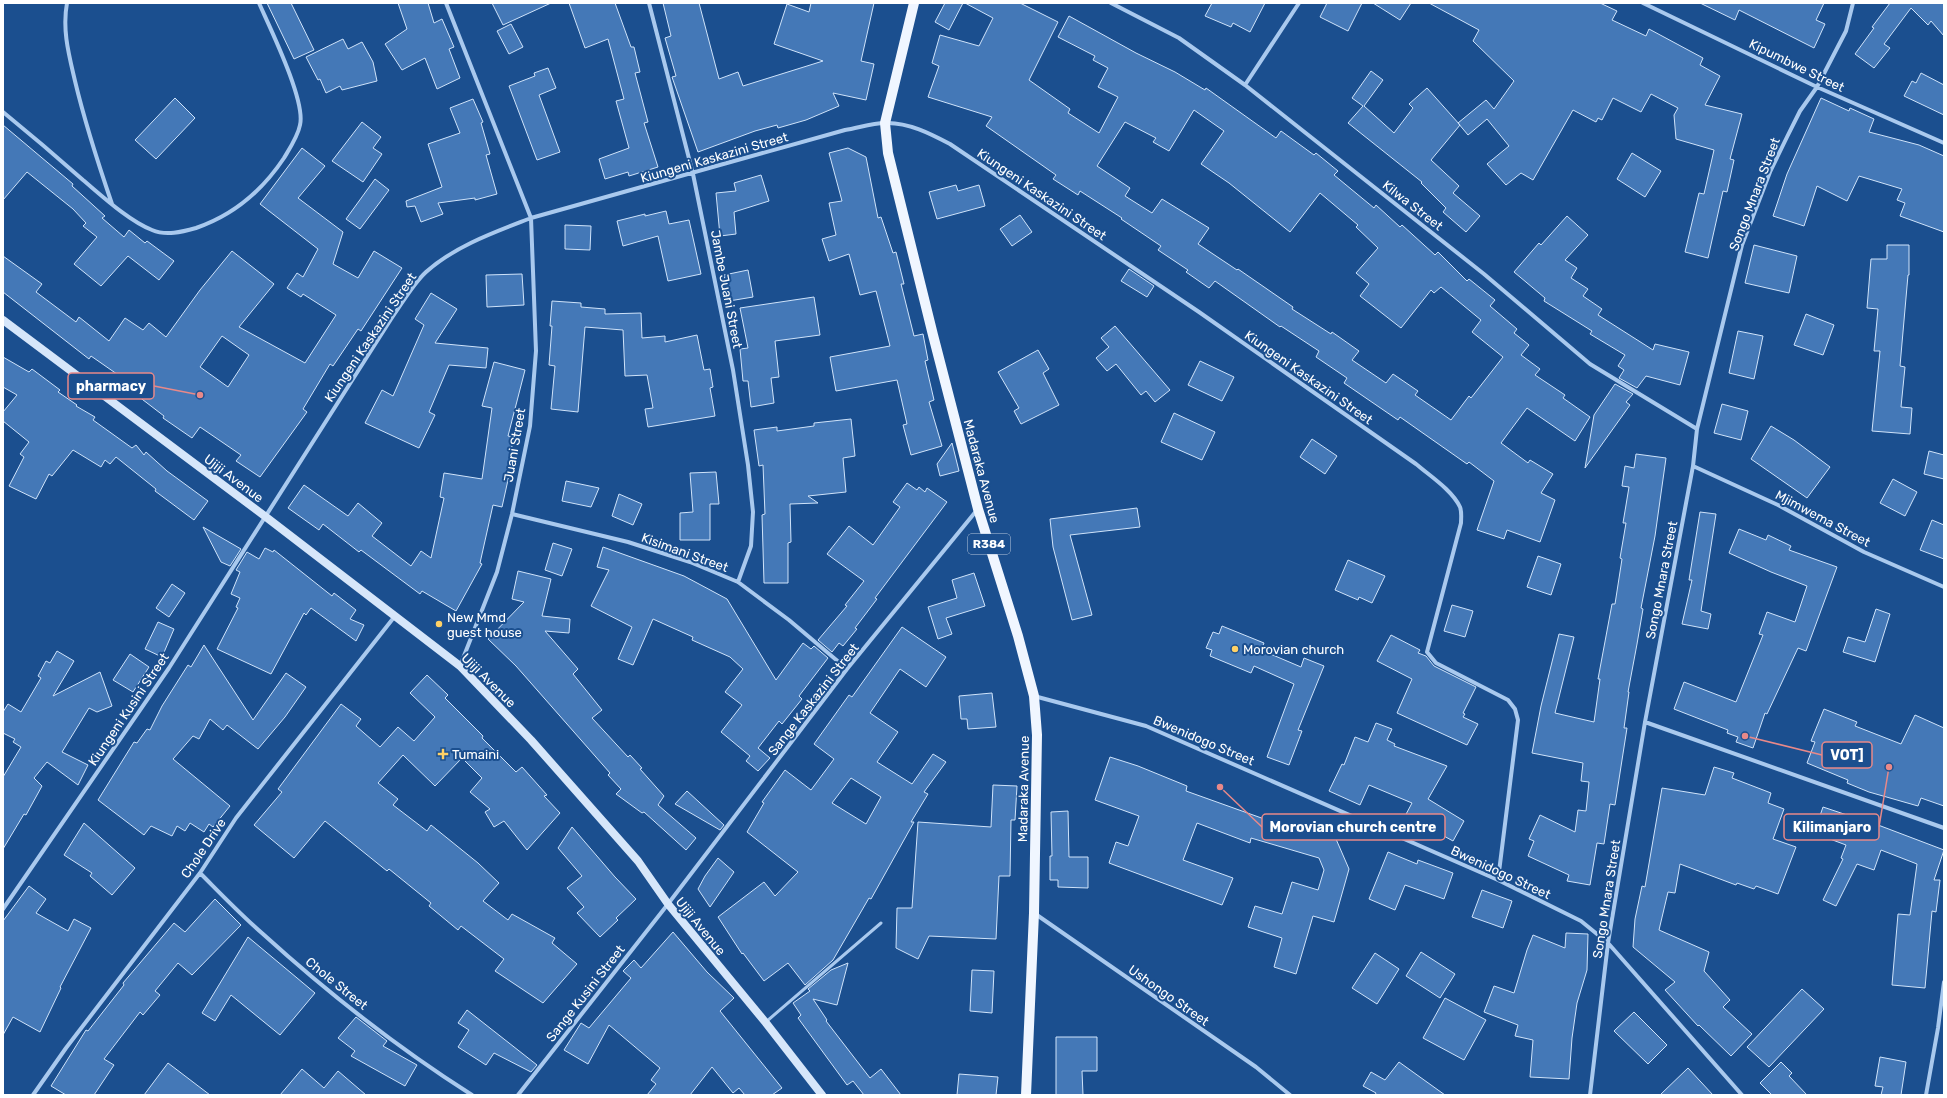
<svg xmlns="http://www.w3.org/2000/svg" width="1947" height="1098" font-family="Rubik,sans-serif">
<rect width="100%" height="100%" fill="#1b4f8f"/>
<path fill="#4478b7" stroke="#cfe3fa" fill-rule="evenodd" d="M267,3H291L314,50L294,59Z
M398,3H428L434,23L442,19L454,47L449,49L460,78L437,89L425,58L402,70L385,44L407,29Z
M492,3H551L503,25Z
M569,3H615L631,47H634L640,72L635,73L648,122L644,123L658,167L629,176L628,172L605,179L599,159L629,148L616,101L624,99L608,39L585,48Z
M663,3H699L719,79L738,72L743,86L823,61L774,44L787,4L809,12L811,3H874L861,61L874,64L866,100L833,93L839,106L806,120L778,128L777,125L755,131L698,152L672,77L676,76L665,38L671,36Z
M945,3H963L949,30L935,22Z
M965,3H1020L1058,22L1029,80L1070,109L1068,113L1099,133L1118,97L1098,87L1108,68L1093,60L1095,56L1058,37L1069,16L1136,53L1175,72L1205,90L1206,88L1276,138L1281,131L1314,155L1316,153L1338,171L1334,175L1374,208L1376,205L1400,227L1402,225L1435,255L1438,252L1467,281L1469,279L1495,300L1490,306L1517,329L1514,333L1529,345L1521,355L1540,369L1535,375L1565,395L1563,398L1590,417L1575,441L1527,408L1501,443L1528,463L1530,460L1553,474L1541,493L1555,500L1540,542L1507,530L1504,539L1477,530L1494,481L1469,462L1467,464L1400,417L1398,420L1344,383L1347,378L1316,357L1319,351L1281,326L1280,327L1215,281L1209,288L1186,272L1188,270L1158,250L1161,246L1121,219L1122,218L1080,191L1078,195L1053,179L1056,175L986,126L992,117L928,97L939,66L932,63L940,35L979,46L993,18ZM1194,110L1224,131L1201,164L1229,183L1290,232L1320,193L1358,225L1356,227L1378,248L1356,273L1369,284L1360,296L1401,328L1431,290L1434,293L1441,287L1481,320L1472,332L1503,357L1471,398L1469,396L1451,420L1415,395L1418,391L1393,374L1386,383L1352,360L1359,351L1332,332L1331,334L1292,309L1293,307L1238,269L1237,270L1198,244L1209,228L1162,199L1152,213L1125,196L1130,188L1097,166L1125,122L1156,138L1153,142L1169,151Z
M1212,3H1265L1250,32L1233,23L1231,27L1205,16Z
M1327,3H1362L1348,31L1320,17Z
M1373,3H1411L1400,20Z
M1429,3H1600L1617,11L1612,20L1646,36L1649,29L1703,58L1700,65L1720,76L1705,105L1742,114L1730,159L1734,160L1727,192L1723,191L1708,258L1685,252L1699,193L1704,194L1714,150L1676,139L1674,115L1678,108L1651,94L1641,112L1613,98L1602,120L1598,118L1596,122L1573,110L1533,180L1521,173L1506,185L1487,164L1509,146L1487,119L1468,135L1458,123L1486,100L1494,109L1514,81L1473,41L1479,30Z
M1700,3H1824L1816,20L1825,24L1814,48L1739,10L1735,20Z
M1890,3H1944V36L1931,21L1928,25L1911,8L1884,44L1890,48L1874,68L1855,54L1874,28L1872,27Z
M511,24L523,47L509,54L497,31Z
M343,39L348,49L362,42L373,62L377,81L342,90L340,86L326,93L320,79L318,80L306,57Z
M548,68L556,88L539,95L560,152L537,160L509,86L535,76L534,73Z
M1371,71L1383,80L1364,106L1394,133L1413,108L1409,104L1427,88L1460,125L1431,160L1459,186L1453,193L1480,216L1466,232L1443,212L1446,208L1421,183L1422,182L1348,123L1363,106L1352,98Z
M1921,73L1944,85V115L1904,96L1912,81L1916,83Z
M175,98L195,118L156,159L135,140Z
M1821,98L1849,111L1850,108L1874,119L1869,132L1919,145L1944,156V232L1900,216L1905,203L1897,200L1902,189L1859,176L1847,201L1817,186L1804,226L1773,216L1787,174Z
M473,99L483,122L481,123L490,154L486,155L497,194L475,200V198L438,203L443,214L421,222L415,206L407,207L406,201L442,187L428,144L460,133L450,108Z
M362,122L381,137L373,148L382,154L363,182L332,161Z
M3,125L73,184L72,186L105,216L102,218L124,237L129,230L145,243L147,241L174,261L159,280L128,256L101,286L74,264L97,237L83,226L86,223L73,209L27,172L3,200Z
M302,148L325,166L298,198L343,232L333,264L358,278L374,251L402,268L361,331L358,329L333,366L330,364L303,409L307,412L260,477L236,461L241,455L200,427L192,438L163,418L164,416L134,393L137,388L91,356L89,359L3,292V256L42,284L36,292L76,322L79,317L109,341L125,318L143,330L149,323L166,337L200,290L232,251L274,284L239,327L305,363L336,315L303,294L301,297L287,288L297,273L303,277L318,249L260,204ZM222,336L249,355L228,387L200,367Z
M848,148L866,157L878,218L881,217L893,253L896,252L904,284H901L914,336L923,334L928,360L925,361L934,400L929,402L942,446L911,455L903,425L907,424L897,380L836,391L830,357L890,346L876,291L860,295L849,254L829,261L822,239L836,235L829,203L842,201L829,153Z
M1632,153L1661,171L1645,197L1617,179Z
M761,175L769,201L734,212L736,234L720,236L716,193L736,191L734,183Z
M375,179L389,190L360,229L346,219Z
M956,185L958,191L979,185L985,206L937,219L929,192Z
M666,211L669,224L689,220L701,274L668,281L658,236L623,246L617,221L645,214V216Z
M1020,215L1032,232L1012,246L1000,229Z
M1567,216L1588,235L1565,260L1577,268L1571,278L1588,289L1583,296L1602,309L1598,315L1653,350L1655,344L1689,352L1680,385L1646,376L1637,388L1619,378L1624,370L1618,366L1625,355L1590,334L1592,331L1544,301L1545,298L1514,272L1539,243L1541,245Z
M565,225L591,226L590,250L565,249Z
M1754,245L1797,256L1789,293L1745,283Z
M1887,245H1909V275H1908L1900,366L1905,367L1901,407L1912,408L1910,434L1872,431L1880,351H1874L1878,309L1867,308L1871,259H1887Z
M1129,269L1154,286L1147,297L1121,281Z
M748,270L753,297L729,301L724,275Z
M522,274L524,305L487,307L486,275Z
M431,293L457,309L435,343L488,348L486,368L449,365L429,412L435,415L419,448L365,423L382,390L393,396L424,325L415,319Z
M814,297L820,335L775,341L779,377L771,378L774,403L751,407L748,381H743L740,349L748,348L740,308Z
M552,301L581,303V307L605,309V314L641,313L642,338L665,336V342L697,335L704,370L710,369L713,387L710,388L715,416L648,427L645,409L653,408L647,375L625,376L623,330L585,327L578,412L551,409L555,366L549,365L552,326H550Z
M1806,314L1834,325L1823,355L1794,345Z
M1115,326L1170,390L1155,402L1146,391L1141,395L1116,364L1107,371L1096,358L1109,347L1101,338Z
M1738,331L1763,336L1754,379L1729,373Z
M1038,350L1049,369L1043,373L1059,405L1021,424L1014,411L1019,408L998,372Z
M3,357L29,372L32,369L60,390L58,392L77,405L76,406L95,417L93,420L132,448L136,445L144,455L146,452L167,471L208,501L194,520L155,491L156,489L116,457L110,464L105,460L101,467L73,450L52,476L49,474L36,499L9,486L24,457L20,454L29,442L3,421V412L17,395L3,387Z
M1200,361L1234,377L1222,401L1188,385Z
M494,362L525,370L508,436L513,437L508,480L502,507L493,505L480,563L482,564L456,611L422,591L420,594L361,550L359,552L323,524L319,530L288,508L304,485L348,516L358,503L382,523L372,536L411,566L421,551L431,558L444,498L440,497L444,473L482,479L492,408L482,406Z
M1615,384L1633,394L1626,402L1630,405L1585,468L1594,415Z
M1722,404L1748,411L1741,440L1714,433Z
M1174,413L1215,432L1202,460L1161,442Z
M851,419L855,456L843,458L846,492L808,496L818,503L790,504L791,542L788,543V583H764L762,515L765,514L763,465L759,466L754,430L777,427V431L814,426V423Z
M1771,426L1794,440L1830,467L1807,498L1751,459Z
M1312,439L1337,456L1325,474L1300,457Z
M952,443L959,471L940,476L937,464Z
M1929,451L1944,455V479L1924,474Z
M1636,454L1666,458L1655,536L1641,608L1643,609L1637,644L1628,692H1629L1624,728H1627L1615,805L1610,804L1604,844L1597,843L1590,885L1567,881L1569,875L1528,856L1534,841L1529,839L1540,815L1575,832L1578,810L1586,811L1589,782L1581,781L1583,763L1532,753L1541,706L1559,634L1574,637L1555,713L1594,722L1600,679H1598L1612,604H1615L1622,559L1620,558L1626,523H1623L1629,487L1622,486L1625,466L1634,468Z
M716,472L719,504H710V540H680V513L693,512L690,473Z
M1893,479L1917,492L1905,516L1880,503Z
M566,481L599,488L591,507L562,501Z
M907,483L917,490L919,487L925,492L927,488L947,502L875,598L877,599L855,628L857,629L843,646L839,643L832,652L818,640L847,606L845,605L864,581L827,554L849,526L873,545L900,507L893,502Z
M619,494L642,504L633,525L612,516Z
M1137,508L1140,527L1070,535L1092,615L1072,620L1053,547L1050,519Z
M1700,512L1716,514L1701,611L1711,614L1708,629L1682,624L1692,580H1689Z
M1932,520L1944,525V559L1920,550Z
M203,527L241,549L230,566L221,562Z
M1739,529L1766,540L1768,535L1791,546L1789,550L1837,567L1806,651L1798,648L1767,714L1765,713L1753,748L1736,742L1738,737L1727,733L1728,730L1674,709L1684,682L1736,702L1763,635L1759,634L1767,612L1795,622L1807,586L1771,572L1729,553Z
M553,543L572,549L562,576L545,570Z
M603,547L684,576L727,599L776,680L803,643L811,649L814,646L828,658L799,696L802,699L782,724L779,721L758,748L770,758L758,771L746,761L750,756L721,732L742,705L725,692L743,669L730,657L692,640L693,637L653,619L633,665L618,659L632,627L591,606L609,570L597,567Z
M265,548L273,552L274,550L332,596L334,593L356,610L350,619L364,625L356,641L311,608L306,615L304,613L271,674L217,649L238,608L236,607L240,598L231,594L240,572L236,570L247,552L259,559Z
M1538,556L1561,564L1551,595L1527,587Z
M1348,560L1385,576L1372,603L1359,597L1358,600L1335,590Z
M518,571L551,579L542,616L570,619L569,633L545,631L578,669L573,674L602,710L592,718L628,757L630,755L642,768L640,769L664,796L658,805L696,838L686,850L644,812L642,813L616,794L621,789L608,775L610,773L516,666L488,639L524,602L512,599Z
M974,573L985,606L946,618L952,634L938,639L928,607L957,598L952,580Z
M172,584L185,593L169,617L156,608Z
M1452,605L1473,611L1465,637L1444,631Z
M1876,609L1890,614L1875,662L1843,652L1848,637L1865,642Z
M158,622L174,629L162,657L145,649Z
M1222,626L1264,643L1261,650L1301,667L1304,658L1324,666L1298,730L1302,731L1289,765L1267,757L1294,684L1254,666L1251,673L1210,656L1212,650L1206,648L1213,632L1219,634Z
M902,627L946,657L926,687L900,669L870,713L898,732L877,762L912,784L933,754L946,762L924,792L928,794L911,822H914L871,899L869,898L833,960L805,985L788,963L764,981L743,953L742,954L718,917L764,882L775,896L798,872L747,832L764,803L762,802L785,770L811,790L834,759L814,744L849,695L852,697ZM851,778L881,797L866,824L832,803Z
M1391,635L1420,650L1418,653L1426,656L1434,666L1476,687L1463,713L1465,714L1463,717L1478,724L1467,745L1397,713L1412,679L1377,661Z
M204,645L253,720L286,673L306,687L285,717L258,749L227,725L223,730L210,719L199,739L193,736L173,759L230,806L213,827L209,824L204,832L190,823L185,831L177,826L172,836L151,826L144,835L98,800L134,742L137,743L147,729L150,730L162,706L188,665L191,667Z
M57,651L74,661L53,696L100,672L112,706L97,712L89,708L62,752L88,765L78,785L47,762L34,778L42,786L26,815L24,814L3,849V777L21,747L13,742L15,739L3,733V712L8,704L21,712L41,678L38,676L46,661L50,663Z
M130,654L149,667L133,692L113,680Z
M427,675L448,695L445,698L483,736L482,738L516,772L522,767L547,795L544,796L560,813L527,850L504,821L494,827L485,812L490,809L470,792L482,778L462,758L435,786L403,755L378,783L398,799L393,805L427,831L431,825L478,863L499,883L483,901L508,920L512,914L555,938L552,943L577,964L543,1003L495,971L504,959L461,926L458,930L429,906L431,903L389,869L387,871L325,821L294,858L254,825L282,792L278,789L341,704L361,719L356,726L380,747L398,727L414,741L435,717L410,693Z
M992,693L996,727L968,729L967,719H961L959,696Z
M1824,709L1857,722L1855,726L1901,744L1915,715L1944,728V806L1921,798L1918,806L1869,792L1847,783L1848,780L1807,763L1815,742L1811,741Z
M1376,723L1392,729L1387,740L1395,744L1394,746L1447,766L1428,799L1464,821L1453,841L1433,830L1430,833L1404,818L1412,803L1369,785L1360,805L1329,791L1342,764L1344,765L1355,737L1368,742Z
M1110,757L1138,766L1187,786L1186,791L1281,825L1282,822L1336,839L1349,869L1334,922L1313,916L1296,974L1274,967L1282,938L1248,927L1255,906L1282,914L1292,882L1318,890L1324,870L1319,858L1251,838L1250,843L1197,823L1183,860L1233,878L1222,905L1109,863L1116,842L1128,846L1139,816L1095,800Z
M1714,767L1734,773L1732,778L1771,793L1768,803L1784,809L1773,839L1796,847L1778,894L1756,886L1754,889L1737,883L1736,885L1680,864L1675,893L1668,892L1659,930L1709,952L1704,971L1730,1000L1723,1007L1752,1034L1731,1056L1699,1025L1698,1026L1665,990L1675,982L1633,947L1635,919L1642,886L1645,887L1662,788L1705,795Z
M993,785L1017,786L1015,820H1011L1010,876H999L996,939L929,936L918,959L896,948L897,908H912L918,822L991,827Z
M687,791L724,825L720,830L675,804Z
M1823,807L1856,818L1857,817L1944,850L1934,880H1940L1936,912L1932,911L1925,988L1892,985L1898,914L1910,915L1917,864L1881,850L1874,870L1857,864L1836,906L1823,900L1843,859L1841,858L1846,845L1814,833Z
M1068,811L1069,857H1088V888L1058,887V880H1050V856H1052L1051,812Z
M84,823L135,868L112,895L90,876L92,873L64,855Z
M572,827L615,877L636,899L616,918L618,920L600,937L577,913L584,907L567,888L582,876L558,848Z
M1388,852L1417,864L1418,860L1453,873L1444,899L1405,885L1395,910L1369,899Z
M718,858L734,872L710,907L698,889L705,876Z
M29,886L46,899L36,913L68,931L74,919L91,928L60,987L61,988L40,1032L13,1017L3,1035V921Z
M1482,890L1512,901L1503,928L1472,917Z
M215,899L241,925L192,975L178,963L155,991L160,995L143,1015L140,1012L104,1059L114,1065L94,1095H66L51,1086L86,1030L88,1031L124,985L123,983L174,923L185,932Z
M673,932L707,972L734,998L720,1011L782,1088L772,1095H745L739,1088L733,1093L712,1067L690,1095H647L656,1084L651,1080L660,1068L609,1025L588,1064L564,1050L581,1023L589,1028L631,978L623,971L634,960L641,968Z
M1566,933L1588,934L1587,970L1577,1003L1572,1038L1569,1079L1530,1077L1533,1040L1515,1036L1518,1025L1484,1012L1494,986L1514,993L1527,950L1533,935L1565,948Z
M248,937L315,993L280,1035L231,995L215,1021L202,1013Z
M1421,952L1455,974L1440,998L1406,976Z
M1375,953L1399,969L1377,1004L1352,988Z
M848,963L837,1005L813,999L827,1020L826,1021L870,1078L881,1069L901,1095H864L853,1081L847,1085L798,1018L801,1015L793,1003L810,991L808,989L831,970Z
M972,970L994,971L992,1013L970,1011Z
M1802,989L1824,1009L1769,1067L1747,1047Z
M1445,998L1486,1020L1464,1060L1423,1038Z
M467,1010L537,1065L531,1072L494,1053L486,1065L458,1047L469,1030L458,1023Z
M1634,1012L1667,1045L1648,1064L1614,1031Z
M356,1017L387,1041L383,1046L417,1065L405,1086L351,1056L355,1051L338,1038Z
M1056,1037H1097V1071H1082L1083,1095H1056Z
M1880,1057L1906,1062L1901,1095H1881L1883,1087L1875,1086Z
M1399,1062L1445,1095H1375L1376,1093L1363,1086L1371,1072L1385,1080Z
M1781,1062L1792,1073L1789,1076L1807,1095H1772L1760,1083Z
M168,1063L210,1095H144Z
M1688,1068L1713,1095H1660Z
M302,1069L324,1088L338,1071L366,1095H280Z
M959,1074L998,1077L996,1095H957Z"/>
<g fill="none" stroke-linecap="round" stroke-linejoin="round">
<path stroke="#a9c9ee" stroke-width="3" d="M767,1021L881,923"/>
<path stroke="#a9c9ee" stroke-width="4" d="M67,3C62,30 69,55 75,81C85,123 98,163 112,204
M446,3L531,218L536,351L530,426L512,514L497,572L460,666
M649,3L693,174L733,370L748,465L753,512L751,546L738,582
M1111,3L1179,38L1245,85L1484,274L1590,364L1697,429
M1643,3L1817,87L1944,143
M1245,85L1299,3
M3,112C30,134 57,157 83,180C102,196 129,221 152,230C166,236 182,232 196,228C234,215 262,191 284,158C290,148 298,136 300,125C306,101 270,28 259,3
M1693,466L1778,505L1864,552L1944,587
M512,514L628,542L690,562L738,582L789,620L847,669
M1034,696L1146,726L1498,880L1581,921L1608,943L1742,1095
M1645,722L1944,828
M200,873C220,893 241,915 263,934C328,993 398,1048 472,1095
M3,909L169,668L393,316C403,302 413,284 426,272C455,246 495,232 531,218L845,130C858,128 872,123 885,123C908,122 931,134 950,144L1199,312L1416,464C1430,476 1452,490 1460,507C1462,512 1461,518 1461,523L1427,652L1436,663L1508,700L1515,709L1518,720L1498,880
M1034,913L1256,1067L1290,1095
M33,1095L66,1048L200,873L236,818L395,616
M518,1095L668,904L847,669L977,510
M1590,1095L1608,943L1645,722L1693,466L1697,429L1742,245L1770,172L1787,137L1800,111L1817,87L1846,31L1853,3
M1926,1095L1938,1028L1944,982"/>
<path stroke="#d6e6fa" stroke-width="8" d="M3,320L266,517L460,666L531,740L638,861L668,904L766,1023L822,1095"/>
<path stroke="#f0f6ff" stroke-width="10" d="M914,3L885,123L888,153L933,335L978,509L1018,636L1034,696L1037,735L1034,913L1026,1095"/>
</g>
<g fill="#ffd166" stroke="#1b4f8f" stroke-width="1.5">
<circle cx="439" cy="624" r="4"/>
<circle cx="1235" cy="649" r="4"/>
<path d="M441 748h4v4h4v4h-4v4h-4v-4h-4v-4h4z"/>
</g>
<g text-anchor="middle" stroke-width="4" stroke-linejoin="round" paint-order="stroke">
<rect fill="#1b4f8f" stroke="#bbcadd" stroke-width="1" x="968" y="534" width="42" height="20" rx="3"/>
<g font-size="12" font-weight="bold" fill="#fff">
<text x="989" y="548">R384</text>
</g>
<g font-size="13" fill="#fff" stroke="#1b4f8f">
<text transform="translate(1797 65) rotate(26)" y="5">Kipumbwe Street</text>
<text transform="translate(714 157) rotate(-16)" y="5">Kiungeni Kaskazini Street</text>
<text transform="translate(1042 194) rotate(34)" y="5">Kiungeni Kaskazini Street</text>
<text transform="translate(1754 194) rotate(-69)" y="5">Songo Mnara Street</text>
<text transform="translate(1413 205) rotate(38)" y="5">Kilwa Street</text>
<text transform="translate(727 289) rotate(79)" y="5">Jambe Juani Street</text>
<text transform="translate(370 337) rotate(-56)" y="5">Kiungeni Kaskazini Street</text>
<text transform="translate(1309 377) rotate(35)" y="5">Kiungeni Kaskazini Street</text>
<text transform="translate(514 445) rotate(-80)" y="5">Juani Street</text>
<text transform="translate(982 471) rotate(75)" y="5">Madaraka Avenue</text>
<text transform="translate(234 478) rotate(37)" y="5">Ujiji Avenue</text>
<text transform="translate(1823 518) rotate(28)" y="5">Mjimwema Street</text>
<text transform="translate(685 552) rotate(20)" y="5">Kisimani Street</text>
<text transform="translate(1661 580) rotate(-79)" y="5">Songo Mnara Street</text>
<text transform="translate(489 680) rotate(45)" y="5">Ujiji Avenue</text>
<text transform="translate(813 699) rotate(-52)" y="5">Sange Kaskazini Street</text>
<text transform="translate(128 709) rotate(-56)" y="5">Kiungeni Kusini Street</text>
<text transform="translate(1204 740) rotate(23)" y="5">Bwenidogo Street</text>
<text transform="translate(1023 789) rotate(-89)" y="5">Madaraka Avenue</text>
<text transform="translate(203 848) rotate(-56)" y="5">Chole Drive</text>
<text transform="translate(1501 872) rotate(25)" y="5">Bwenidogo Street</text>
<text transform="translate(1606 899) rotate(-81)" y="5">Songo Mnara Street</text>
<text transform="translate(701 926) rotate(51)" y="5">Ujiji Avenue</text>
<text transform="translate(337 983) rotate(39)" y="5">Chole Street</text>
<text transform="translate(585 993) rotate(-52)" y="5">Sange Kusini Street</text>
<text transform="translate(1169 995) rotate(35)" y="5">Ushongo Street</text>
</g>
<g font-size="13" fill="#fff" stroke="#1b4f8f" text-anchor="start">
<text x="447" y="622">New Mmd<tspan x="447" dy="15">guest house</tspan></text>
<text x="1243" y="654">Morovian church</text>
<text x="452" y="759">Tumaini</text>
</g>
</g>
<path fill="none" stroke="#e88989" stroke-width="1.5" d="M200 395L154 386M1745 736L1822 755M1889 767L1879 827M1220 787L1262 827"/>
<g fill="#e88989" stroke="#1b4f8f" stroke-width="1.5">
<circle cx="200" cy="395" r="4"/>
<circle cx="1745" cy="736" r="4"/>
<circle cx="1889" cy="767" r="4"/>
<circle cx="1220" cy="787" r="4"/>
</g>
<g fill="#1b4f8f" stroke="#e88989" stroke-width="1.5">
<rect x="68" y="373" width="86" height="26" rx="4"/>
<rect x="1822" y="742" width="50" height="26" rx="4"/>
<rect x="1784" y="814" width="95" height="26" rx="4"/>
<rect x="1262" y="814" width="183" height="26" rx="4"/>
</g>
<g font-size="14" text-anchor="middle" font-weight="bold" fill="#fff">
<text x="111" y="391">pharmacy</text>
<text x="1847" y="760">VOT]</text>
<text x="1832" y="832">Kilimanjaro</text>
<text x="1353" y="832">Morovian church centre</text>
</g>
<rect width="1947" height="1098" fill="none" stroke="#ffffff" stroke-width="8"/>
</svg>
